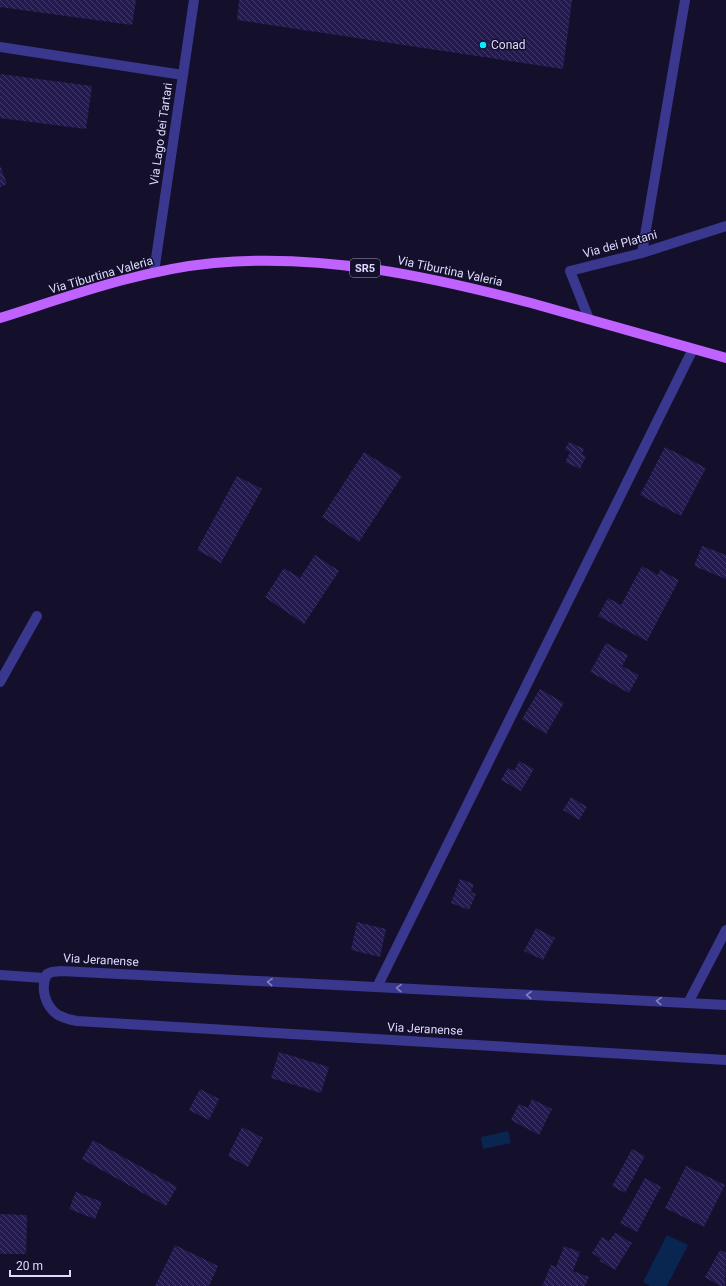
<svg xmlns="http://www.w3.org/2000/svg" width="726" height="1286" font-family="Roboto,sans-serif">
<defs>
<pattern id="building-back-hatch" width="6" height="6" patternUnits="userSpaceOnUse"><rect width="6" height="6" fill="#241a4f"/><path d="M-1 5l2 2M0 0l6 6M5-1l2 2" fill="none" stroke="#433b69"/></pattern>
</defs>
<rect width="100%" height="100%" fill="#14102c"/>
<path fill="#092651" d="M508,1131L511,1143L483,1149L481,1137Z
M667,1235L688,1245L667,1286H650L643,1282Z"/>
<path fill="url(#building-back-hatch)" d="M0,0H136L132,25L0,7Z
M239,0H572L563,69L237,20Z
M0,74L92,86L86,129L0,118Z
M0,165L7,184L0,187Z
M569,442L584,449L582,454L586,456L580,469L565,462L570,452L565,449Z
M665,447L706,468L681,516L640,495Z
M364,452L402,476L359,542L322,517Z
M237,476L262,489L221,563L197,550Z
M702,546L726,555V579L694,566Z
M315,555L339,571L304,624L265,597L284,568L300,578Z
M642,566L658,575L660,570L679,580L647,641L598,616L608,598L621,605Z
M606,643L628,655L622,666L639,675L629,693L590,672Z
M540,689L564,703L546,734L522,719Z
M519,761L534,769L521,791L501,780L508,768L514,771Z
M571,797L587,807L579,820L563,810Z
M460,879L474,884L471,892L476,894L469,910L451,903Z
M357,922L386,929L380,957L351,950Z
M536,928L555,938L543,960L524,951Z
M279,1052L329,1067L321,1093L271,1078Z
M200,1089L219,1099L209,1120L189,1110Z
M532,1099L552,1109L539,1135L511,1120L519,1104L528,1108Z
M242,1127L263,1138L248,1167L228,1156Z
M93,1140L177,1187L166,1206L82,1159Z
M632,1149L645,1156L625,1193L612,1186Z
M686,1166L725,1185L704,1227L665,1208Z
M645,1178L661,1187L637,1232L620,1223Z
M76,1192L102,1202L95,1219L69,1209Z
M0,1214L27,1215L26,1254H0Z
M615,1233L632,1243L615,1270L600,1261L601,1259L592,1253L602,1237L609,1241Z
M175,1245L218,1266L209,1286H155Z
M564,1246L580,1252L573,1271L589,1277L585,1286H542L551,1265L556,1267Z
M720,1250L726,1253L725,1286H720L705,1277Z"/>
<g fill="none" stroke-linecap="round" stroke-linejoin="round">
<path stroke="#39388e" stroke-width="10" d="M0,47L183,75
M0,682L37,616
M0,975L45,978
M377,987L693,349
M688,1003L726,930"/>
<path stroke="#39388e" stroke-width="10" d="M642,253L685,0
M154,272L194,0
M589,319L570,271L642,253L726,226
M726,1005L61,971L52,972L47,974C40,988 45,1006 58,1015C64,1018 70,1020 77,1021L726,1060"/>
<path stroke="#c062ff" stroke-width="10" d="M0,318C70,296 140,270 214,263C321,253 428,276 531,303C597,321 661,340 726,358"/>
</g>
<defs><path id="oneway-chevron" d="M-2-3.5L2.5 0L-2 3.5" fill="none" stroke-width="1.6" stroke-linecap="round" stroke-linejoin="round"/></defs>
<g stroke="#8381c1">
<use href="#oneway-chevron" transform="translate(270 982) rotate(-177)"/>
<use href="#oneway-chevron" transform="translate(399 988) rotate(-177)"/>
<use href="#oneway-chevron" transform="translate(529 995) rotate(-177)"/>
<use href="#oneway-chevron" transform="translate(659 1001) rotate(-177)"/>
</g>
<circle fill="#07edff" stroke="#14102c" stroke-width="1.5" cx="483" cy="45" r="4"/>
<g text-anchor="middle" stroke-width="3" stroke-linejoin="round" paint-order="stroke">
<rect fill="#14102c" stroke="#a19ec0" stroke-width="1" x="350" y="259" width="30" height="18" rx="3"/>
<g font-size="11" font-weight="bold" fill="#dedbff">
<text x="365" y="272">SR5</text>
</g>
<g font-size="12" fill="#dedbff" stroke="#14102c" text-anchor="start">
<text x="491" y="49">Conad</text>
</g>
<g font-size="12" fill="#dedbff" stroke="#14102c">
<text transform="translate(161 134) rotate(-82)" y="4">Via Lago dei Tartari</text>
<text transform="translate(620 244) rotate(-15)" y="4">Via dei Platani</text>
<text transform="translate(450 271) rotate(12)" y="4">Via Tiburtina Valeria</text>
<text transform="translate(101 275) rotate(-16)" y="4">Via Tiburtina Valeria</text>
<text transform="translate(101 960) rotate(3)" y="4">Via Jeranense</text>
<text transform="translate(425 1029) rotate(3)" y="4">Via Jeranense</text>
</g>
</g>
<path d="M10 1270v6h60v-6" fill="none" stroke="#dedbff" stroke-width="2"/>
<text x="16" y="1270" font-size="12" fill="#dedbff" stroke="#14102c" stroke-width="3" paint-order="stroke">20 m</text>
</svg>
